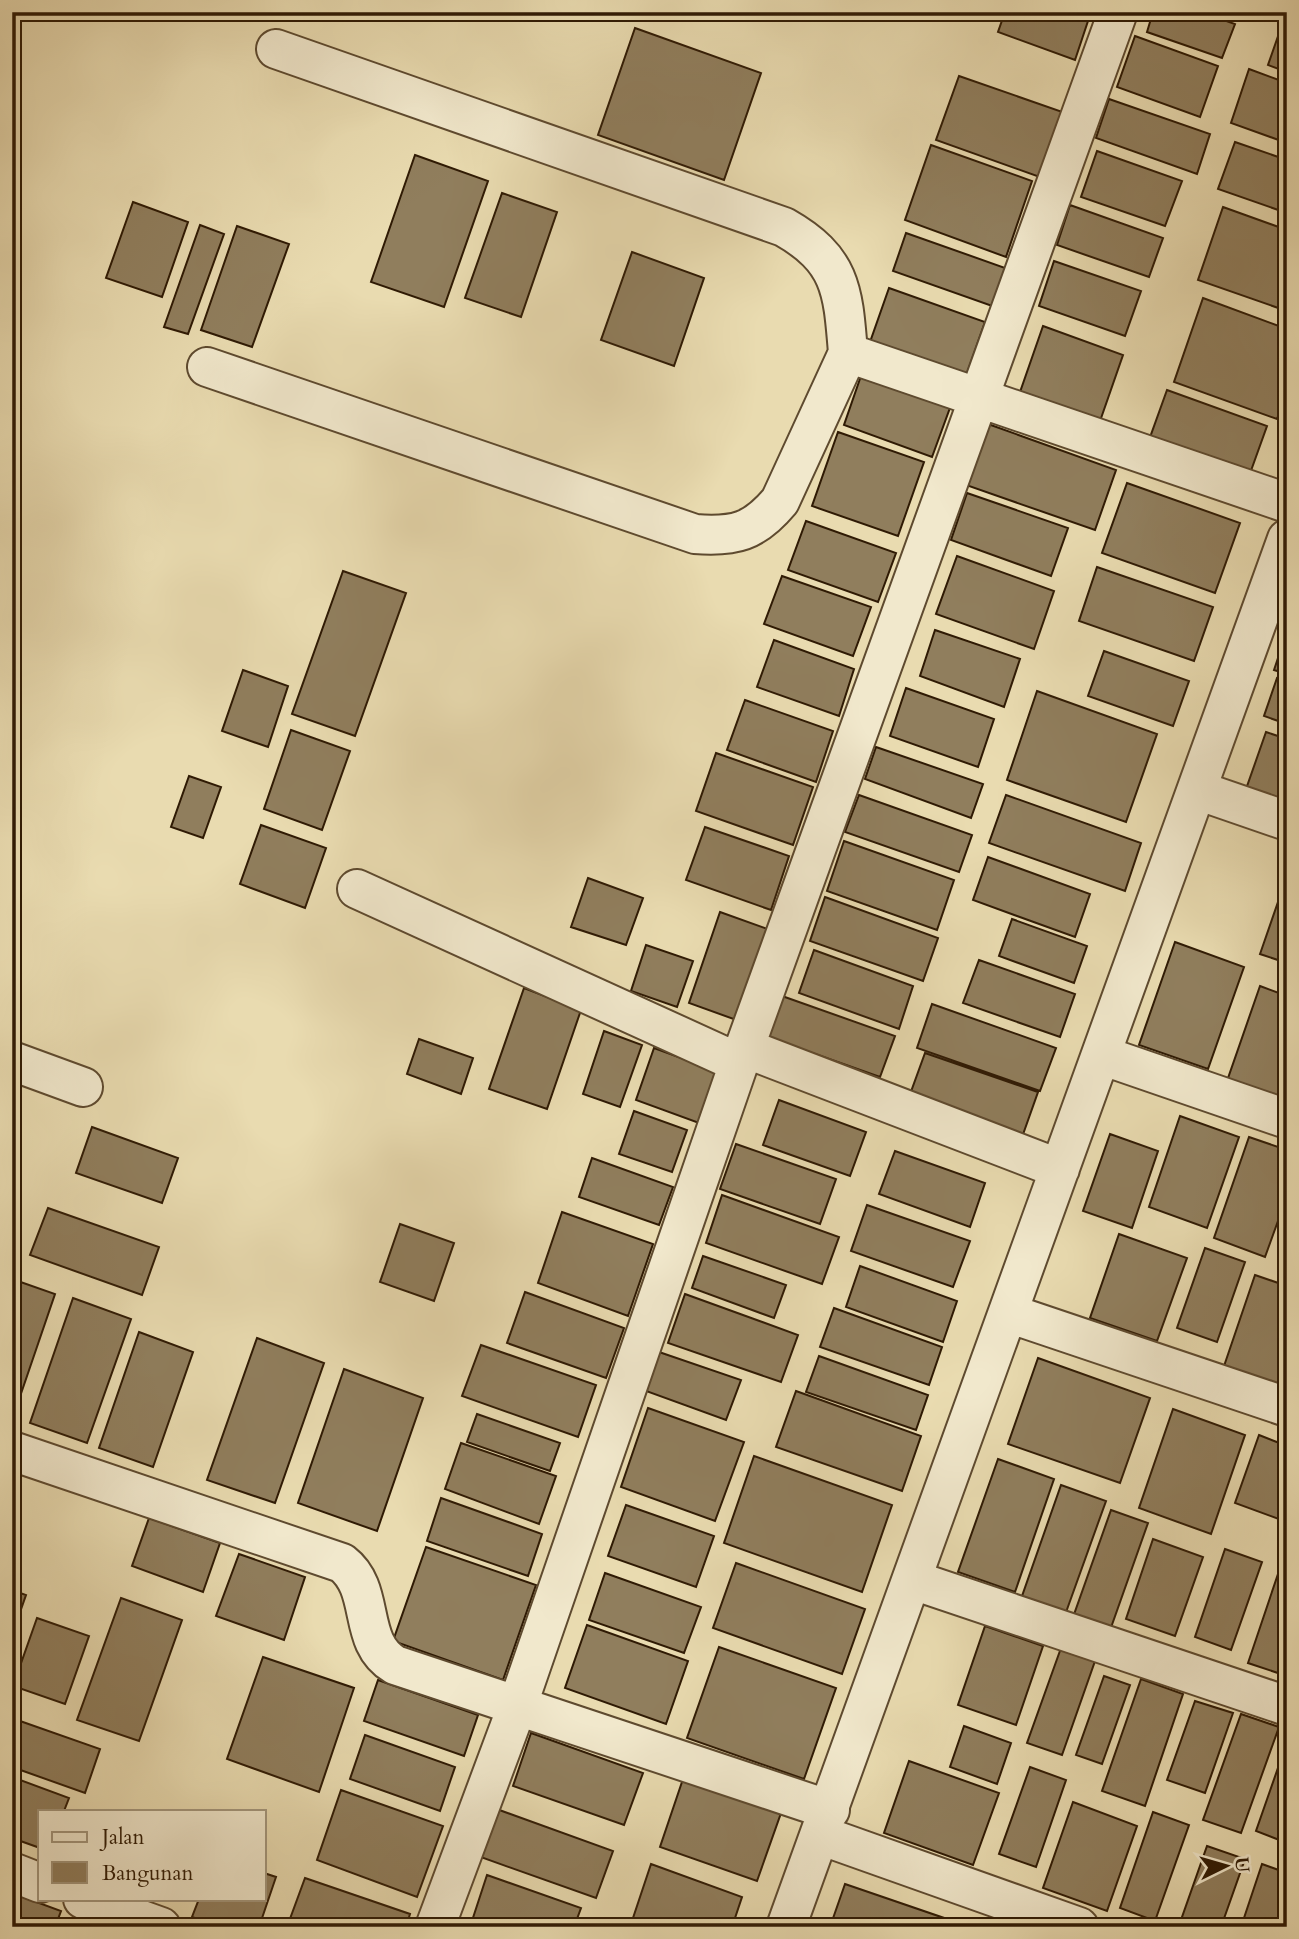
<svg xmlns="http://www.w3.org/2000/svg" width="1299" height="1939" font-family="Cardo,serif">
<rect width="100%" height="100%" fill="#e9dbb0"/>
<filter id="stains"><feTurbulence type="fractalNoise" baseFrequency=".00286" numOctaves="4"/><feColorMatrix values="0 0 0 0 .2 0 0 0 0 .09 0 0 0 0 .02 0 0 0 .5 -.17"/></filter>
<radialGradient id="worn" r=".72"><stop offset=".6" stop-color="#630" stop-opacity="0"/><stop offset="1" stop-color="#630" stop-opacity=".3"/></radialGradient>
<path fill="#907e5d" stroke="#2f1a04" stroke-width="2" d="M1005,12H1091L1075,60L998,32Z
M1153,12H1201L1235,24L1222,58L1147,32Z
M1284,19H1287V72L1268,65Z
M635,28L761,73L724,180L598,135Z
M1135,36L1218,66L1200,117L1117,87Z
M1249,69L1287,83V143L1231,123Z
M959,76L1074,116L1051,181L936,140Z
M1109,99L1210,134L1197,174L1096,138Z
M1235,142L1287,160V213L1218,189Z
M931,145L1032,181L1006,257L905,220Z
M1097,151L1182,181L1165,226L1081,197Z
M415,155L488,181L444,307L371,282Z
M502,193L557,212L521,317L465,298Z
M133,202L188,222L162,297L106,278Z
M1070,205L1163,238L1149,277L1057,245Z
M1223,207L1287,230V311L1198,280Z
M200,225L224,234L188,334L164,327Z
M237,226L289,244L252,347L201,330Z
M906,233L1008,269L995,307L893,271Z
M632,252L704,278L674,366L601,340Z
M1054,261L1141,291L1125,336L1039,306Z
M889,288L985,322L965,379L869,345Z
M1203,298L1287,329V392L1277,419L1174,382Z
M1043,326L1123,355L1099,424L1019,395Z
M862,373L951,405L932,457L844,425Z
M1167,390L1267,426L1248,479L1148,443Z
M988,424L1116,470L1095,530L966,485Z
M838,432L924,462L898,536L812,506Z
M1127,483L1240,523L1215,593L1102,553Z
M967,493L1068,528L1051,576L951,540Z
M806,521L896,553L878,602L788,570Z
M957,556L1054,591L1034,649L936,614Z
M1097,567L1213,607L1194,661L1079,621Z
M343,571L406,593L355,736L292,714Z
M782,576L871,607L853,656L764,624Z
M935,630L1020,659L1004,707L920,676Z
M1286,634H1287V674L1274,670Z
M774,640L854,669L839,716L757,687Z
M1104,651L1189,681L1173,726L1088,696Z
M243,670L288,686L268,747L222,731Z
M1277,678L1287,682V724L1264,716Z
M906,688L994,719L978,767L890,736Z
M1037,691L1157,734L1126,822L1007,780Z
M745,700L833,731L816,782L727,750Z
M291,730L350,751L322,830L264,809Z
M1266,732L1287,739V807L1245,792Z
M876,747L983,784L971,818L865,779Z
M716,753L813,787L793,845L696,811Z
M189,776L221,787L203,838L171,827Z
M859,795L972,835L959,872L845,832Z
M1006,795L1141,843L1125,891L989,843Z
M261,825L326,848L305,908L240,884Z
M705,827L789,856L771,910L686,880Z
M844,841L954,880L937,930L827,891Z
M988,857L1090,894L1075,937L973,900Z
M1287,876V963L1260,954Z
M588,878L643,898L626,945L571,927Z
M825,897L938,938L923,981L810,941Z
M720,912L773,931L742,1022L689,1003Z
M1012,919L1087,946L1074,983L999,956Z
M1175,942L1244,967L1208,1069L1139,1045Z
M646,945L693,961L677,1007L631,991Z
M814,950L913,986L899,1029L799,993Z
M979,960L1075,994L1060,1037L963,1003Z
M1260,986L1287,996V1085L1281,1103L1226,1084Z
M524,988L581,1010L547,1109L489,1089Z
M782,996L895,1036L880,1077L767,1037Z
M932,1004L1056,1048L1040,1091L917,1048Z
M604,1031L642,1045L620,1107L583,1094Z
M419,1039L473,1058L461,1094L407,1074Z
M654,1048L717,1071L699,1123L636,1100Z
M925,1053L1038,1092L1021,1140L908,1100Z
M779,1100L866,1132L850,1176L763,1145Z
M634,1111L687,1130L672,1172L619,1154Z
M1180,1116L1239,1137L1207,1228L1149,1207Z
M92,1127L178,1158L162,1203L76,1173Z
M1110,1134L1158,1151L1132,1228L1083,1211Z
M1249,1137L1287,1150V1196L1265,1257L1214,1238Z
M736,1144L836,1179L820,1224L720,1189Z
M895,1151L985,1183L970,1227L879,1194Z
M592,1158L673,1187L659,1225L579,1197Z
M722,1195L839,1237L822,1284L706,1243Z
M867,1205L970,1241L953,1287L851,1251Z
M48,1208L159,1247L142,1295L30,1255Z
M562,1212L653,1244L628,1316L538,1283Z
M400,1224L454,1243L434,1301L380,1282Z
M1119,1234L1187,1258L1157,1341L1090,1318Z
M1205,1248L1245,1262L1217,1342L1177,1328Z
M703,1256L786,1285L774,1318L692,1288Z
M860,1266L957,1301L943,1342L846,1307Z
M1255,1275L1287,1286V1388L1222,1372Z
M12,1279L55,1294L12,1420Z
M525,1292L624,1328L606,1378L507,1343Z
M685,1294L798,1335L781,1382L668,1343Z
M73,1298L131,1319L87,1443L30,1423Z
M834,1308L942,1347L929,1385L820,1347Z
M139,1332L193,1352L153,1467L99,1448Z
M257,1338L324,1363L275,1503L207,1480Z
M481,1345L596,1385L578,1437L462,1396Z
M659,1352L741,1380L726,1420L646,1391Z
M819,1356L928,1395L916,1430L806,1392Z
M1038,1358L1150,1398L1120,1483L1008,1444Z
M344,1369L423,1398L377,1531L298,1503Z
M796,1391L921,1436L902,1491L776,1447Z
M648,1408L744,1442L715,1521L621,1487Z
M1173,1409L1245,1435L1211,1534L1139,1508Z
M477,1414L560,1443L550,1471L467,1442Z
M1259,1435L1287,1446V1522L1235,1503Z
M461,1443L556,1476L539,1524L445,1489Z
M754,1456L892,1505L862,1592L724,1543Z
M998,1459L1054,1479L1015,1592L958,1572Z
M1061,1485L1106,1501L1065,1615L1021,1599Z
M441,1498L542,1534L528,1576L427,1541Z
M626,1505L714,1536L696,1587L608,1556Z
M1111,1510L1148,1523L1108,1636L1071,1623Z
M149,1518L220,1543L203,1592L132,1566Z
M1153,1539L1203,1557L1175,1636L1126,1619Z
M426,1547L536,1585L503,1680L393,1641Z
M1225,1549L1262,1562L1231,1650L1195,1637Z
M239,1554L305,1577L284,1640L216,1616Z
M736,1563L865,1609L842,1674L713,1628Z
M1279,1571L1287,1574V1676L1248,1663Z
M605,1573L701,1607L684,1653L589,1620Z
M12,1590L26,1595L12,1635Z
M121,1598L182,1620L139,1741L77,1720Z
M37,1618L89,1636L65,1704L13,1686Z
M587,1625L688,1661L666,1724L565,1688Z
M985,1626L1043,1646L1016,1725L958,1705Z
M719,1647L836,1688L804,1779L687,1738Z
M1061,1648L1095,1661L1062,1755L1027,1743Z
M263,1657L354,1688L319,1792L227,1759Z
M1104,1676L1130,1685L1102,1764L1076,1755Z
M1141,1679L1183,1694L1145,1806L1102,1791Z
M378,1680L478,1715L464,1756L364,1721Z
M1195,1701L1233,1713L1205,1793L1167,1780Z
M1241,1714L1279,1727L1241,1833L1203,1820Z
M20,1721L100,1749L85,1793L12,1767V1744Z
M964,1726L1011,1743L997,1784L950,1767Z
M531,1733L643,1773L624,1825L513,1786Z
M365,1735L455,1767L440,1811L350,1779Z
M1287,1742V1843L1256,1831Z
M909,1761L999,1793L973,1865L884,1833Z
M1030,1767L1066,1780L1036,1867L999,1854Z
M12,1777L69,1798L64,1811H40V1848L12,1838Z
M683,1779L781,1813L757,1881L660,1847Z
M341,1790L443,1826L417,1897L317,1860Z
M1073,1802L1137,1826L1107,1911L1043,1888Z
M491,1807L613,1851L596,1898L475,1855Z
M1153,1812L1189,1825L1155,1921L1120,1908Z
M1207,1846L1245,1859L1221,1927H1201L1181,1920Z
M651,1864L742,1897L732,1927H630Z
M1262,1864L1287,1873V1927H1241Z
M264,1873L276,1877L259,1927H219L192,1917L199,1899H264Z
M487,1875L581,1908L574,1927H470Z
M305,1878L410,1914L406,1927H287Z
M845,1884L950,1920L948,1927H830Z
M12,1893L61,1911L55,1927H12Z"/>
<g fill="none" stroke-linecap="round" stroke-linejoin="round">
<g stroke="#5e4a2f" stroke-width="42">
<path id="minor" d="M276,49L784,227C842,260 843,291 848,353L1287,503
M207,367L695,534C735,537 754,532 780,501L848,353
M1197,790L1287,821
M357,889L739,1063
M745,1048L1060,1169
M1101,1055L1287,1119
M12,1061L83,1087
M1008,1313L1287,1407
M12,1451L342,1563C377,1590 356,1642 395,1665L830,1810
M913,1580L1287,1706
M820,1835L1079,1927
M12,1872L40,1883
M83,1899L161,1927
M435,1927L517,1707L739,1063L1118,12
M786,1927L1287,539"/>
</g>
<use href="#minor" stroke="#f1e8cc" stroke-width="38"/>
</g>
<rect width="1299" height="1939" fill="none" stroke="#e9dbb0" stroke-width="42"/>
<rect x="14" y="14" width="1271" height="1911" fill="none" stroke="#2f1a04" stroke-width="3.5"/>
<rect x="21" y="21" width="1257" height="1897" fill="none" stroke="#2f1a04" stroke-width="2"/>
<rect x="38" y="1810" width="228" height="91" fill="#f1e8cc" stroke="#a3967c" stroke-width="2"/>
<rect x="52" y="1832" width="35" height="10" fill="#f1e8cc" stroke="#a3967c" stroke-width="2"/>
<text x="102" y="1844" font-size="21" fill="#2f1a04">Jalan</text>
<rect x="52" y="1862" width="35" height="21" fill="#907e5d" stroke="#a3967c" stroke-width="2"/>
<text x="102" y="1880" font-size="21" fill="#2f1a04">Bangunan</text>
<g transform="translate(1226 1866) rotate(85)" stroke="#f1e8cc" stroke-width="5" paint-order="stroke">
<path d="M0-5L12 26L0 18L-12 26Z" fill="#2f1a04"/>
<text y="-10" font-size="19" font-weight="bold" text-anchor="middle" fill="#2f1a04">U</text>
</g>
<rect width="100%" height="100%" filter="url(#stains)"/>
<rect width="100%" height="100%" fill="url(#worn)"/>
</svg>
